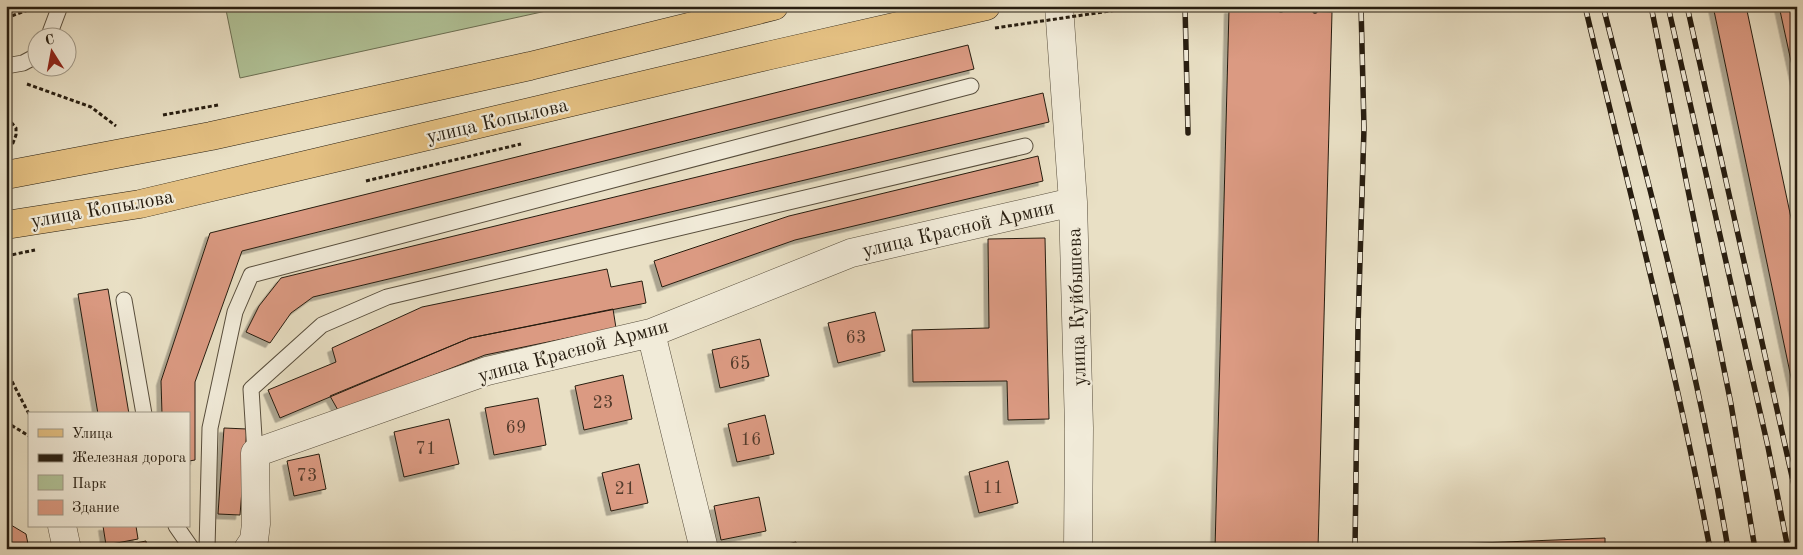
<svg xmlns="http://www.w3.org/2000/svg" width="1803" height="555" font-family="'Old Standard TT',serif">
<defs>
<filter id="shadow"><feDropShadow dx="-4.5" dy="4.5" stdDeviation="0" flood-color="#0004"/></filter>
</defs>
<rect width="100%" height="100%" fill="#e9e0c5"/>
<filter id="stains"><feTurbulence type="fractalNoise" baseFrequency=".004" numOctaves="4"/><feColorMatrix values="0 0 0 0 .2 0 0 0 0 .09 0 0 0 0 .02 0 0 0 .5 -.17"/></filter>
<radialGradient id="worn" r=".72"><stop offset=".6" stop-color="#630" stop-opacity="0"/><stop offset="1" stop-color="#630" stop-opacity=".3"/></radialGradient>
<path fill="#b1c398" stroke="#6c7054" d="M242,6H569L240,78L226,10Z"/>
<path fill="#db9a82" stroke="#271d10" filter="url(#shadow)" d="M1713,6H1746L1797,246V406Z
M1779,6H1797V89Z
M1229,9L1332,12L1318,549H1215Z
M968,45L974,69L242,251L195,382V460L189,461V414H162L161,381L210,233Z
M1043,93L1049,122L313,297L291,313L270,343L246,332L259,306L281,278Z
M1038,156L1043,181L795,240L662,287L654,261L789,216Z
M1045,238L1049,419L1008,420L1007,381L913,382L912,330L989,328L988,239Z
M607,269L611,287L642,281L646,303L470,338L280,418L268,390L336,362L332,348L422,307Z
M108,289L129,414H98L78,294Z
M613,309L616,328L485,355L339,412L330,396L470,338Z
M875,312L885,351L838,363L828,323Z
M760,339L769,376L720,388L712,350Z
M623,375L632,419L584,430L575,386Z
M538,398L546,445L494,455L485,408Z
M765,415L774,454L737,462L728,424Z
M449,419L459,464L404,477L394,432Z
M224,428L247,429L240,515L218,514Z
M319,454L326,489L294,496L287,461Z
M1008,461L1018,503L979,513L969,472Z
M639,464L648,503L611,511L602,473Z
M759,497L766,531L721,540L714,506Z
M6,522L26,534L29,549H6Z
M103,526H136L138,539L106,545Z
M1605,538V549H1405V546Z
M146,541L147,549H121V546Z
M796,542L797,549H766Z"/>
<g fill="none" stroke-linecap="round" stroke-linejoin="round">
<g stroke="#584e3d" stroke-width="17">
<path id="lane" d="M48,38L60,6
M6,66L23,63L38,55
M124,300L144,414
M255,453L251,389L322,325L387,297L1025,146
M176,526L192,549
M207,549L210,428L235,312L251,275L971,86"/>
</g>
<g stroke="#584e3d" stroke-width="29">
<path id="street" d="M1059,6L1073,202L1079,428L1078,549
M651,333L704,549
M62,526L67,549
M248,549L254,540L256,524L255,453L487,371L651,333L851,253L1073,202"/>
</g>
<g stroke="#271d10" stroke-width="29">
<path id="primary" d="M6,175L211,136L530,66L774,6
M6,225L140,204L771,55L986,6"/>
</g>
<path stroke="#271d10" stroke-width="3" stroke-dasharray="4 2.5" stroke-linecap="butt" d="M6,18L39,6
M27,84L91,107L116,126
M163,115L218,105
M6,123L10,121L16,128V135L13,143L6,144
M366,181L521,144
M6,256L35,250
M6,370L29,414
M6,422L29,436"/>
<use href="#lane" stroke="#f1ebd9" stroke-width="15"/>
<use href="#street" stroke="#f1ebd9" stroke-width="28"/>
<use href="#primary" stroke="#e4c082" stroke-width="28"/>
<g stroke="#271d10" stroke-width="5.5">
<path id="rail" d="M1185,6L1188,133
M1585,6C1628,187 1676,366 1710,549
M1603,6C1649,186 1698,366 1728,549
M1651,6L1731,404L1755,549
M1668,6L1768,447L1788,549
M1687,6L1797,499
M1246,9L1247,6
M1281,10V6
M1315,11V6
M1355,549L1358,327L1364,128L1361,6"/>
</g>
<use href="#rail" stroke="#f1ebd9" stroke-width="4" stroke-dasharray="11" stroke-linecap="butt"/>
<path stroke="#271d10" stroke-width="3" stroke-dasharray="4 2.5" stroke-linecap="butt" d="M995,28L1144,6"/>
</g>
<g text-anchor="middle" stroke-width="4.5" stroke-linejoin="round" paint-order="stroke">
<g font-size="18" fill="#543c2c">
<text x="856" y="343">63</text>
<text x="740" y="369">65</text>
<text x="603" y="408">23</text>
<text x="516" y="433">69</text>
<text x="751" y="445">16</text>
<text x="426" y="454">71</text>
<text x="307" y="481">73</text>
<text x="993" y="493">11</text>
<text x="625" y="494">21</text>
</g>
<g font-size="20" fill="#271d10" stroke="#f1ebd9">
<text transform="translate(497 120) rotate(-13)" y="7">улица Копылова</text>
<text transform="translate(102 208) rotate(-10)" y="7">улица Копылова</text>
<text transform="translate(958 228) rotate(-13)" y="7">улица Красной Армии</text>
<text transform="translate(1076 307) rotate(-92)" y="7">улица Куйбышева</text>
<text transform="translate(573 350) rotate(-15)" y="7">улица Красной Армии</text>
</g>
</g>
<rect width="1803" height="555" fill="none" stroke="#e9e0c5" stroke-width="25"/>
<rect x="8" y="8" width="1788" height="540" fill="none" stroke="#271d10" stroke-width="2.5"/>
<rect x="12" y="12" width="1778" height="530" fill="none" stroke="#271d10"/>
<rect x="28" y="412" width="162" height="115" fill="#f1ebd9" stroke="#a09989"/>
<rect x="38" y="429" width="25" height="8" fill="#e4c082" stroke="#a09989"/>
<text x="72" y="438" font-size="15" fill="#271d10">Улица</text>
<rect x="38" y="454" width="25" height="8" fill="#271d10" stroke="#a09989"/>
<text x="72" y="462" font-size="15" fill="#271d10">Железная дорога</text>
<rect x="38" y="475" width="25" height="15" fill="#b1c398" stroke="#a09989"/>
<text x="72" y="488" font-size="15" fill="#271d10">Парк</text>
<rect x="38" y="500" width="25" height="15" fill="#db9a82" stroke="#a09989"/>
<text x="72" y="512" font-size="15" fill="#271d10">Здание</text>
<g transform="translate(52 52) rotate(349)"><circle r="24" fill="#f1ebd9" stroke="#a09989"/>
<path d="M0-4L9 19L0 12L-9 19Z" fill="#8f2418"/>
<text y="-8" font-size="14" font-weight="bold" text-anchor="middle" fill="#271d10">С</text>
</g>
<rect width="100%" height="100%" filter="url(#stains)"/>
<rect width="100%" height="100%" fill="url(#worn)"/>
</svg>
